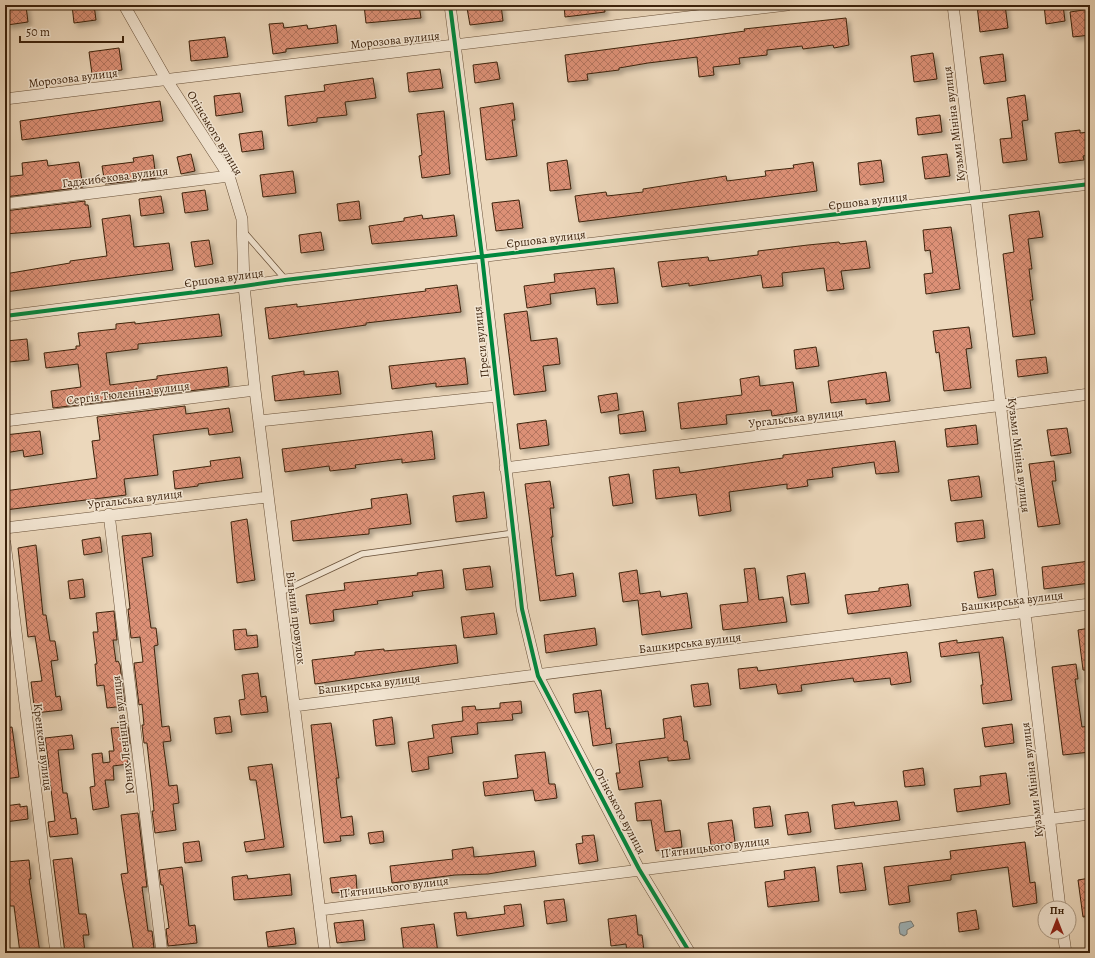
<svg xmlns="http://www.w3.org/2000/svg" width="1095" height="958" font-family="Alegreya,serif">
<defs>
<pattern id="water-ripples" width="26" height="14" patternUnits="userSpaceOnUse"><rect width="26" height="14" fill="#9fb6bd"/><path d="M2 4q2-2 4 0t4 0M15 11q2-2 4 0t4 0" fill="none" stroke="#839498"/></pattern>
<pattern id="building-cross-hatch" width="8" height="8" patternUnits="userSpaceOnUse"><rect width="8" height="8" fill="#dc9076"/><path d="M0 0l8 8M0 8l8-8" fill="none" stroke="#b4755f"/></pattern>
<filter id="shadow"><feDropShadow dx="3.5" dy="3.5" stdDeviation="2" flood-color="#0004"/></filter>
</defs>
<rect width="100%" height="100%" fill="#ecd8bc"/>
<filter id="stains"><feTurbulence type="fractalNoise" baseFrequency=".005" numOctaves="4"/><feColorMatrix values="0 0 0 0 .2 0 0 0 0 .09 0 0 0 0 .02 0 0 0 .5 -.17"/></filter>
<radialGradient id="worn" r=".72"><stop offset=".6" stop-color="#630" stop-opacity="0"/><stop offset="1" stop-color="#630" stop-opacity=".3"/></radialGradient>
<path fill="url(#water-ripples)" stroke="#777b76" d="M911,921L914,926L907,930V934L904,936L900,934L899,927L900,923Z"/>
<path fill="url(#building-cross-hatch)" stroke="#3c220c" filter="url(#shadow)" d="M72,5H94L96,20L74,23Z
M364,5H419L421,18L366,23Z
M488,5H501L503,21L470,25L467,8Z
M564,5H604L605,12L565,17Z
M977,5H1005L1008,28L980,32Z
M1044,5H1063L1065,21L1046,24Z
M26,6L28,22L7,25L5,9Z
M1090,9V35L1073,37L1070,12Z
M846,18L849,45L834,48L833,45L803,49L802,46L767,50V55L739,58L740,64L713,67L714,75L699,77L697,57L648,63L619,68V70L587,74L588,80L568,82L565,55L716,35L745,31L744,29Z
M283,23L284,28L307,25L308,29L336,25L338,43L286,49V52L273,54L269,24Z
M225,37L228,57L191,61L189,41Z
M119,48L122,70L92,74L89,52Z
M933,53L937,79L914,82L911,56Z
M1003,54L1006,81L984,84L980,57Z
M497,62L500,79L475,83L473,65Z
M440,69L443,88L409,92L407,73Z
M373,78L376,98L345,102L347,115L317,118V122L288,126L285,96L325,91L324,85Z
M240,93L243,112L216,116L214,96Z
M1025,95L1028,120L1022,121L1027,160L1003,163L1000,139L1012,138L1007,98Z
M160,101L163,121L22,140L20,121Z
M513,103L515,120H512L517,156L486,160L480,108Z
M444,111L450,174L422,178L419,156L422,155L417,114Z
M940,115L942,132L918,135L916,118Z
M1080,130V133L1090,132V155L1083,156L1084,160L1059,163L1055,133Z
M262,131L264,149L242,152L239,134Z
M191,154L195,171L181,174L177,157Z
M947,154L950,176L925,179L922,157Z
M153,155L156,178L105,184L102,166L134,162L133,158Z
M47,160L48,166L79,162L83,187L5,197V177L23,175L22,163Z
M567,160L571,189L550,191L547,163Z
M881,160L884,182L860,185L858,163Z
M813,162L817,191L579,222L575,196L606,192L607,196L643,192V189L726,176L727,181L766,176L765,171L794,168L793,165Z
M293,171L296,193L263,197L260,175Z
M205,190L208,210L185,213L182,193Z
M161,196L164,213L141,216L139,199Z
M519,200L523,228L496,231L492,203Z
M85,201V205H88L91,227L5,234V211Z
M359,201L361,219L339,221L337,204Z
M1039,211L1043,237L1028,239L1032,269H1029L1033,300H1030L1035,334L1013,337L1003,254L1014,252L1009,215Z
M130,215L134,247L169,243L173,270L5,292V274L70,263V261L107,256L102,219Z
M422,215L423,219L454,215L457,236L372,244L369,226L404,221V218Z
M951,227L960,289L926,294L924,274L933,273L930,250L925,251L923,230Z
M321,232L324,250L301,253L299,235Z
M209,240L213,264L195,267L191,242Z
M866,241L870,268L841,271L844,289L827,291L824,268L782,273L783,286L763,288L761,275L689,286V283L662,287L658,262L708,257L709,261L758,255V251L808,245L839,242L840,244Z
M614,268L618,303L597,305L595,288L550,294L551,304L527,308L524,286L555,282L554,274Z
M457,285L461,312L366,323V325L269,339L265,308L297,304V307L426,291L425,289Z
M527,311L531,341L557,338L560,364L543,366L546,391L514,395L504,314Z
M219,314L222,336L138,344V349L106,353L110,385L157,379V376L227,367L229,386L53,408L51,391L81,387L78,364L46,368L44,353L76,349V346H80L78,333L116,329V324L135,322V324Z
M969,327L972,348L966,349L971,388L944,391L939,352L936,353L933,331Z
M27,339L29,360L9,362L6,341Z
M816,347L819,366L796,369L794,350Z
M1046,357L1048,373L1018,377L1016,360Z
M465,358L468,384L436,387V383L392,389L389,366Z
M304,371V375L338,371L341,394L275,401L272,376Z
M886,372L890,401L866,404V399L831,403L828,381Z
M759,376L760,386L793,382L797,412L772,416L771,410L726,415L727,424L681,429L678,403L742,395L740,379Z
M617,393L619,410L601,413L598,396Z
M185,406L186,414L229,408L233,432L209,435L208,428L153,435L158,475L124,479L126,495L5,510V491L97,478L92,441L100,440L97,417Z
M643,411L646,431L620,434L618,415Z
M546,420L549,445L520,449L517,424Z
M976,425L978,444L947,447L945,429Z
M1067,428L1071,453L1051,456L1047,430Z
M40,431L43,454L24,457L23,450L5,453V435Z
M432,431L435,459L402,463V459L355,465L356,468L330,471L329,466L285,472L282,449Z
M895,441L899,472L876,474L874,462L832,468L833,477L807,480L808,486L787,489V484L729,492L731,511L699,516L696,494L656,499L653,470L679,467L680,473L783,458V455Z
M240,457L243,478L198,484V486L175,489L173,471L211,466L210,461Z
M1054,461L1056,481H1052L1060,524L1038,527L1029,464Z
M629,474L633,503L613,506L609,477Z
M979,476L982,497L951,501L948,480Z
M550,481L554,508H550L553,537H551L556,576L573,573L576,596L540,601L525,484Z
M484,492L487,518L456,522L453,496Z
M407,494L411,524L369,529V534L293,541L291,521L372,508L371,499Z
M247,519L255,580L237,583L231,522Z
M983,520L985,538L957,542L955,523Z
M151,533L153,556L142,558L151,628H156L158,645L154,646L162,727L169,726L171,741L163,742L169,786L177,785L179,803L173,804L176,830L155,833L152,811H154L152,788L147,743H144L142,725H144L142,704L139,705L134,663L143,662L140,637L131,638L128,609H130L129,599L122,536Z
M100,537L102,552L84,555L82,540Z
M36,545L43,615H46L50,641H55L58,660L51,661L56,697L60,696L62,710L35,713L31,682L42,681L35,636L28,637L18,548Z
M1090,561V583L1044,589L1042,567Z
M490,566L493,587L466,590L463,569Z
M755,568L759,600L783,597L787,622L723,630L720,605L748,602L744,569Z
M993,569L996,595L978,598L974,572Z
M442,570L444,588L412,592L413,596L377,601L378,604L333,610L334,621L310,624L306,595L345,590L344,583L418,575L417,573Z
M637,570L640,594L660,591L661,597L687,593L692,628L642,635L638,600L623,602L619,573Z
M805,573L809,603L791,605L787,576Z
M83,579L85,597L70,599L68,581Z
M908,584L911,606L848,614L845,595L879,591V588Z
M114,611L117,640H113L116,662L118,661L120,665L125,706L107,708L104,685L97,686L95,664H97L93,632H98L96,613Z
M494,613L497,634L464,638L461,617Z
M595,628L597,645L546,653L544,635Z
M1090,628V670H1083L1078,630Z
M246,629L247,636L257,635L258,647L235,650L233,630Z
M1003,637L1012,700L983,704L981,685H983L979,652L941,657L939,643L957,640V643Z
M456,645L458,663L315,684L312,660L355,655V652L384,649V651Z
M907,652L911,682L891,685L890,678L854,682L853,678L801,685L802,691L778,694L776,684L740,689L738,669L757,667L758,671Z
M1076,664L1078,679H1075L1082,727L1090,726V752L1063,755L1052,667Z
M258,673L261,697L266,696L268,712L241,715L239,700L245,699L242,675Z
M708,683L711,705L694,707L691,685Z
M601,690L606,729L610,728L612,743L593,746L588,711L575,713L573,694Z
M521,701L522,713L512,714L513,720L477,723L478,734L451,737L453,753L428,757L429,769L412,772L408,742L434,738L432,725L463,721L462,707L475,706L476,710L500,708V703Z
M230,716L232,732L216,734L214,718Z
M681,716L684,741H687L690,759L668,761V757L639,761L643,787L619,790L616,773H620L616,744L665,738L663,719Z
M392,717L395,744L376,746L373,720Z
M331,723L339,778H336L341,818L352,816L354,835L340,836L341,841L324,843L311,725Z
M1012,724L1014,743L985,747L982,728Z
M12,727L19,777L5,779V728Z
M128,727L130,744L126,745L128,764L113,766L114,780H105L109,807L93,810L90,787L95,786L92,754L102,753L103,763L110,762L109,751H114L111,728Z
M72,735L74,749L58,750L63,793H67L71,819L76,818L78,834L50,837L48,822L55,821L50,781L43,782L42,768L49,767L45,738Z
M545,752L549,784H555L557,798L535,801L533,790L485,796L483,782L518,778L515,755Z
M272,764L284,847L246,852L244,842L265,839L256,780H250L248,767Z
M923,768L925,785L905,787L903,771Z
M1006,773L1010,804L957,812L954,789L981,786L980,776Z
M661,800L665,832L680,830L682,847L656,851L651,820L637,821L635,803Z
M897,801L900,820L835,829L832,805L854,802L855,806Z
M20,804V807L27,806L28,819L5,822V806Z
M770,806L773,826L755,828L753,808Z
M808,812L811,832L788,835L785,815Z
M138,813L147,887H142L148,931H152L154,948H151L152,953H134L121,874L128,873L121,815Z
M732,820L735,842L711,845L708,823Z
M383,831L384,842L370,844L368,833Z
M594,835L598,861L579,864L576,844L583,843L582,836Z
M199,841L202,861L185,863L183,843Z
M1025,842L1030,883L1035,882L1037,903L1013,907L1008,867L951,875V880L908,886L910,902L889,905L884,867L951,859L950,851Z
M473,847L474,857L534,851L536,866L488,874L455,875L392,883L390,866L453,859L452,850Z
M72,858L79,914H86L89,935H83L85,953H65L53,860Z
M29,860L31,879H29L40,953H20L14,906H10L8,888L6,862Z
M862,863L866,890L840,893L837,866Z
M182,867L189,926L195,925L197,943L168,946L166,929L169,928L163,885H161L159,870Z
M815,867L819,901L768,907L765,882L785,879L784,871Z
M290,874L292,895L234,900L232,877L247,875L248,879Z
M356,875L357,891L332,893L330,878Z
M1090,878V916L1083,917L1078,880Z
M564,899L567,921L547,924L544,901Z
M521,904L524,926L457,936L454,913L466,912L467,919L505,914L504,906Z
M976,910L979,929L959,932L957,913Z
M636,915L638,935H642L644,951L627,953L626,944L611,946L608,919Z
M363,920L365,940L337,943L334,923Z
M434,924L438,953H404L401,928Z
M294,928L296,944L268,947L266,932Z"/>
<g fill="none" stroke-linecap="round" stroke-linejoin="round">
<g stroke="#685038" stroke-width="7">
<path id="service" d="M244,232L285,279
M279,593L362,554L513,533"/>
</g>
<g stroke="#685038" stroke-width="12">
<path id="minor" d="M124,5L166,79L229,176L242,219L244,286L255,390L325,953
M450,5L482,256L522,609L538,676L639,869L690,953
M953,5L1060,908
M5,99L787,5
M5,204L229,176
M5,316L244,286L285,280L1090,184
M5,421L255,390
M259,421L496,396
M505,468L1090,394
M109,514L162,953
M5,528L267,497
M5,543L56,953
M294,706L1090,604
M320,910L1090,814
M1063,932L1066,953"/>
</g>
<use href="#service" stroke="#f3e6d3" stroke-width="5.5"/>
<use href="#minor" stroke="#f3e6d3" stroke-width="11"/>
<g stroke="#f3e6d3" stroke-width="6">
<path id="cycleway" d="M450,5L482,256L522,609L538,676L639,869L690,953
M5,316L244,286L285,280L1090,184"/>
</g>
<use href="#cycleway" stroke="#00873e" stroke-width="4"/>
</g>
<g text-anchor="middle" stroke-width="3" stroke-linejoin="round" paint-order="stroke">
<g font-size="12" fill="#3c220c" stroke="#f3e6d3">
<text transform="translate(395 40) rotate(-6)" y="4">Морозова вулиця</text>
<text transform="translate(73 78) rotate(-7)" y="4">Морозова вулиця</text>
<text transform="translate(954 124) rotate(-97)" y="4">Кузьми Мініна вулиця</text>
<text transform="translate(215 133) rotate(59)" y="4">Огінського вулиця</text>
<text transform="translate(115 177) rotate(-7)" y="4">Гаджибекова вулиця</text>
<text transform="translate(868 201) rotate(-7)" y="4">Єршова вулиця</text>
<text transform="translate(546 239) rotate(-7)" y="4">Єршова вулиця</text>
<text transform="translate(224 278) rotate(-8)" y="4">Єршова вулиця</text>
<text transform="translate(481 342) rotate(-96)" y="4">Преси вулиця</text>
<text transform="translate(128 393) rotate(-7)" y="4">Сергія Тюленіна вулиця</text>
<text transform="translate(796 418) rotate(-7)" y="4">Ургальська вулиця</text>
<text transform="translate(1019 455) rotate(83)" y="4">Кузьми Мініна вулиця</text>
<text transform="translate(135 499) rotate(-7)" y="4">Ургальська вулиця</text>
<text transform="translate(1012 601) rotate(-7)" y="4">Башкирська вулиця</text>
<text transform="translate(296 618) rotate(83)" y="4">Вільний провулок</text>
<text transform="translate(690 643) rotate(-7)" y="4">Башкирська вулиця</text>
<text transform="translate(369 684) rotate(-7)" y="4">Башкирська вулиця</text>
<text transform="translate(123 735) rotate(-97)" y="4">Юних Ленінців вулиця</text>
<text transform="translate(43 747) rotate(83)" y="4">Кренкеля вулиця</text>
<text transform="translate(1032 780) rotate(-97)" y="4">Кузьми Мініна вулиця</text>
<text transform="translate(620 811) rotate(62)" y="4">Огінського вулиця</text>
<text transform="translate(715 847) rotate(-7)" y="4">П’ятницького вулиця</text>
<text transform="translate(394 887) rotate(-7)" y="4">П’ятницького вулиця</text>
</g>
</g>
<rect width="1095" height="958" fill="none" stroke="#ecd8bc" stroke-width="20"/>
<rect x="6" y="6" width="1083" height="946" fill="none" stroke="#3c220c" stroke-width="2"/>
<rect x="10" y="10" width="1075" height="938" fill="none" stroke="#3c220c"/>
<g transform="translate(1057 920)"><circle r="19" fill="#f3e6d3" stroke="#aa9883"/>
<path d="M0-3L7 15L0 10L-7 15Z" fill="#8f2418"/>
<text y="-6" font-size="11" font-weight="bold" text-anchor="middle" fill="#3c220c">Пн</text>
</g>
<path d="M20 36v6h103v-6" fill="none" stroke="#3c220c" stroke-width="2"/>
<text x="26" y="36" font-size="12" fill="#3c220c" stroke="#f3e6d3" stroke-width="3" paint-order="stroke">50 m</text>
<rect width="100%" height="100%" filter="url(#stains)"/>
<rect width="100%" height="100%" fill="url(#worn)"/>
</svg>
